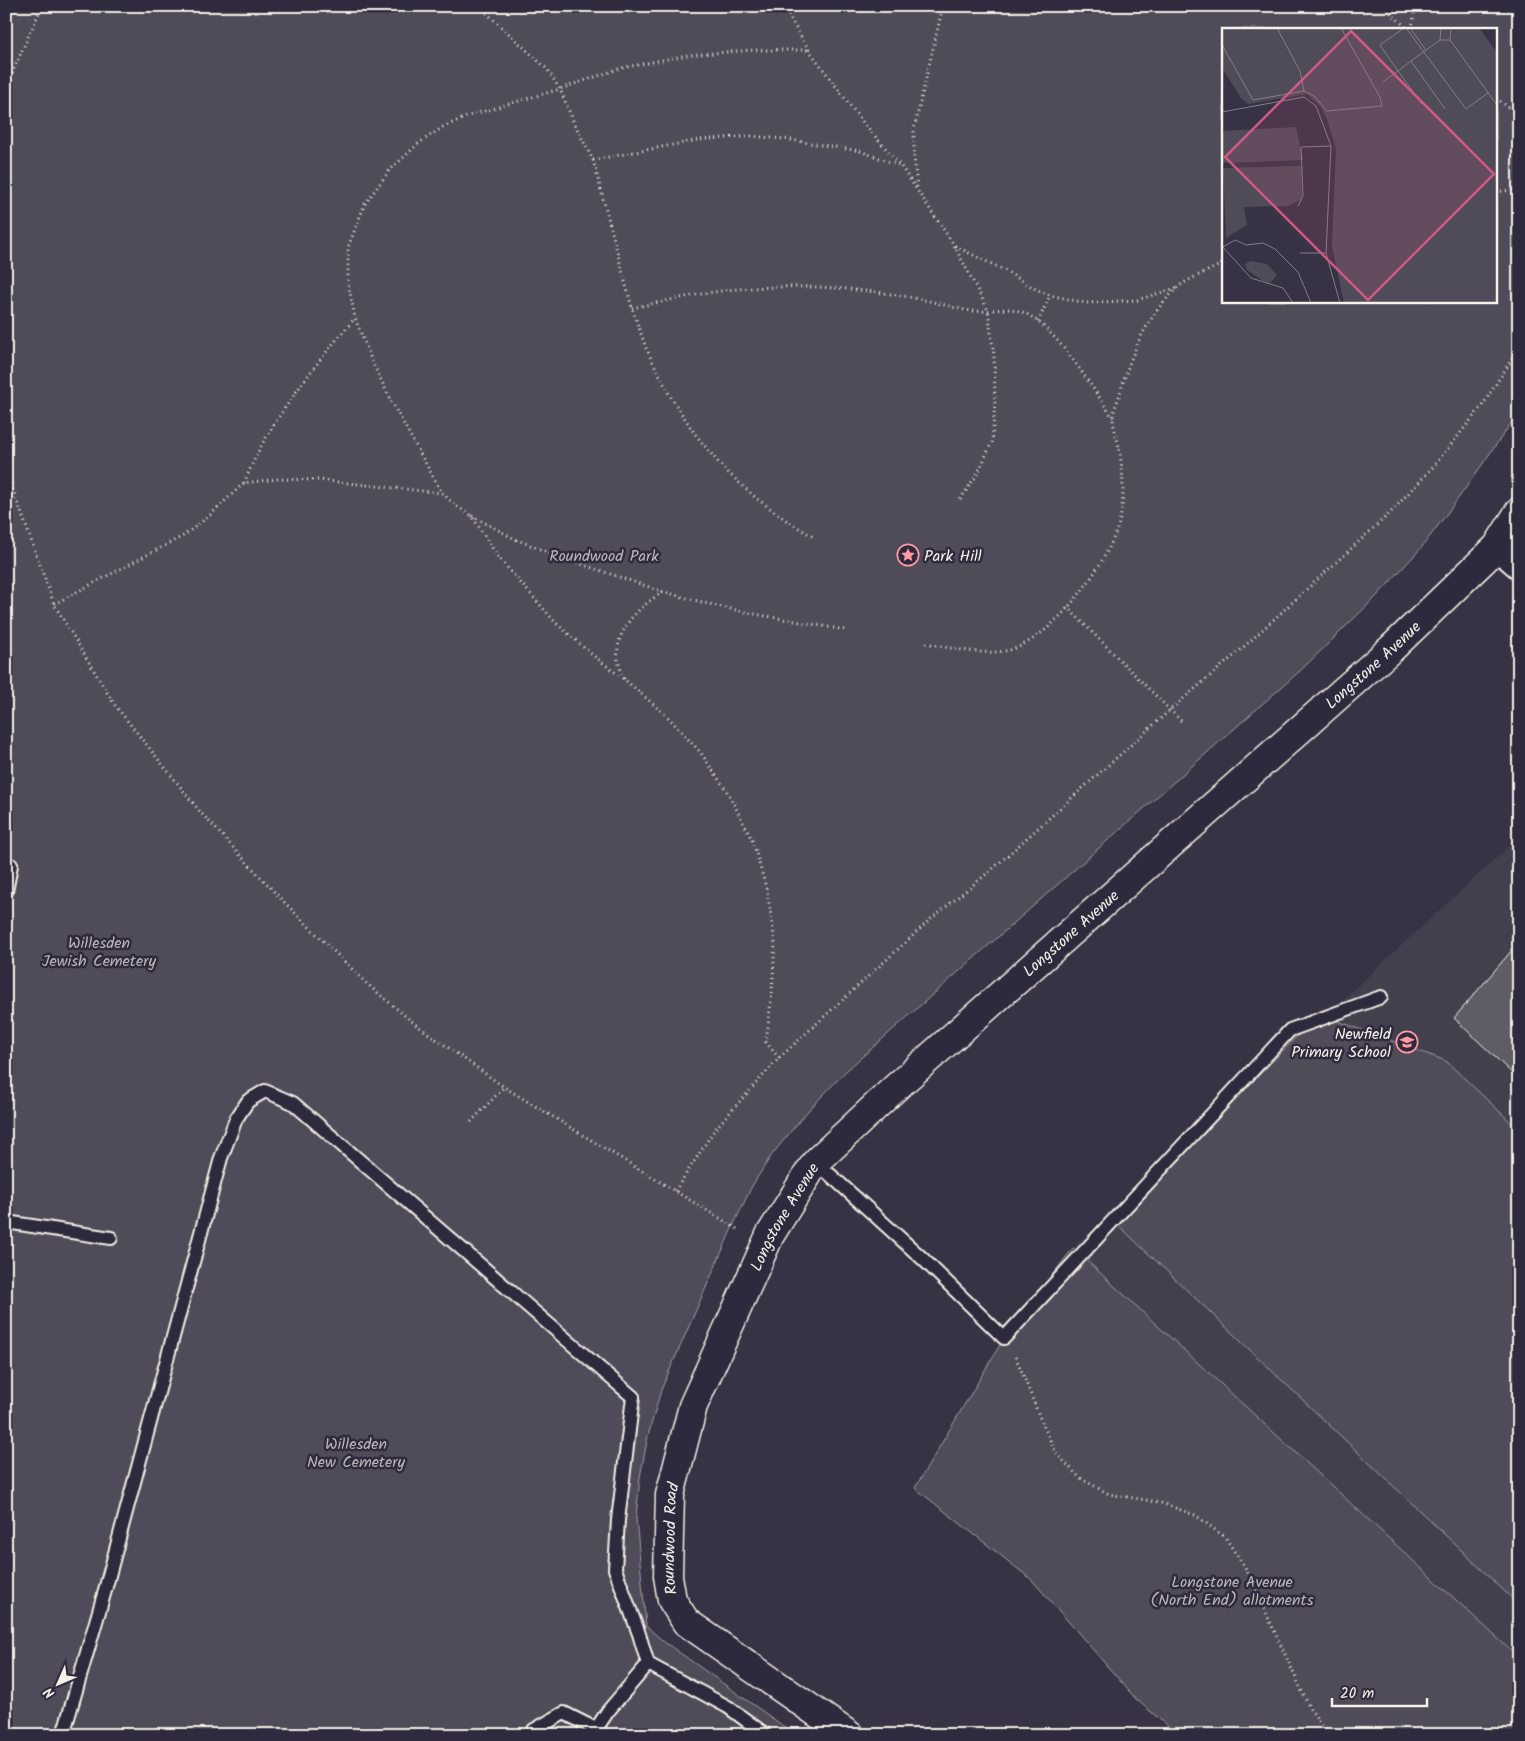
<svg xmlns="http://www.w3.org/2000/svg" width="1525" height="1741" font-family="Kalam,sans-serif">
<rect width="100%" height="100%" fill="#373244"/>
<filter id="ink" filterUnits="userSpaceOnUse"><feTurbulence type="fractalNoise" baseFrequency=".02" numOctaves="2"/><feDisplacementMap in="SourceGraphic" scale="10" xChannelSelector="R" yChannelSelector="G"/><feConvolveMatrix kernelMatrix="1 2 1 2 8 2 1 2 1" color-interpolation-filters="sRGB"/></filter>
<g filter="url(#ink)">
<path fill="#433f4e" d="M1519,837V1658L1073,1248Z"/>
<path fill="#504b59" stroke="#a29ea0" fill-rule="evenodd" d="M6,6H1519V412L1460,496L1422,547L1377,596L1301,670L846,1071L805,1114L771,1156L752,1186L733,1226L661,1390L648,1436L640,1477L636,1518L646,1626L663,1641L796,1735H6ZM1224,29H1496V301H1224Z
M1319,1014L1446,1061L1519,1130V1605L1115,1222Z
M1073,1248L1519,1658V1735H1178L1136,1699L1032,1580L915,1488L1004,1338Z"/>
<path fill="#5f5c67" stroke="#f4f1e8" d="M1519,942V1080L1454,1018Z"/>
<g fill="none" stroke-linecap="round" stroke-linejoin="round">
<g stroke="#f4f1e8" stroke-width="16">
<path id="lane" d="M6,892L11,865
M816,1162L923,1259L1004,1338L1290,1030L1381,997
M6,1222L111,1238
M648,1664L728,1707L766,1735
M63,1735L104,1594L221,1158L236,1119L248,1101L265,1091L293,1103L633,1397L618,1520L615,1569L639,1634L648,1664L608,1711L592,1735
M534,1735V1730L564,1713L596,1729"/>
</g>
<g stroke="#f4f1e8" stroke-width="29">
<path id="street" d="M1497,547L1519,566"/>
</g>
<g stroke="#f4f1e8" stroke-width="31">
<g id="secondary">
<path id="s1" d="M849,1735L686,1622L672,1600L668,1576L670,1495L693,1406L770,1235L808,1174L816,1162L894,1089L1392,648L1497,547L1519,512"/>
</g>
</g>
<path stroke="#f4f1e8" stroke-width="3" stroke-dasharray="1 4" stroke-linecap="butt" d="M479,6L547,69L560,89L574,123L593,160L632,308L646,348L669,394L695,434L723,468L756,498L786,520L815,538
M783,6L809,50L861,120L900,165L917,190L954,245L988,310L994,356L995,401L992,442L978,473L960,500
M1383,6L1408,29
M1412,29L1415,6
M6,98L13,71L42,6
M1496,98L1519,115
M593,160L699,140L751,136L784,139L860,151L899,165
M917,187L914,157V129L943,6
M1496,192L1519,189
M955,246L1006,271L1037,290L1050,295L1086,303L1137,300L1176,288
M632,308C671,300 712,290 752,288C789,286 828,286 865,291C888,293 911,297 933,302C946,305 960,310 973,311C990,313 1006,305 1022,312C1054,324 1093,389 1113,418
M1038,322L1050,295
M6,470L54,604L114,704L202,814L282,900L366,983L415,1024L504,1087L739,1230
M244,483C250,469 256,455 264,441C290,397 321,357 355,318
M472,516L515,539L560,557L664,592L713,605L749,613L845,630
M54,604L183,536L209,516L244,483L277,479L319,480L442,493
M1067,607L1183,723
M926,643C951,648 979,655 1005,651C1050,644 1110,562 1120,519C1125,496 1123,471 1119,448C1118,439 1113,428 1113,418C1113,410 1118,401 1120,393C1131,354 1146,317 1177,288C1187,279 1211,270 1224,263
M624,679C622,673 619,666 618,660C614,629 640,606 663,592
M779,1058L766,1042L772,993L775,942L767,891L753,842L730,796L701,753L667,716L625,680L590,653L556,623L498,557L472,516L455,505L442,493L396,410L373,364L355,318L348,282V247L365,204L389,171L419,143L443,127L471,115L560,89L621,68L688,55L754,50H809
M471,1122L504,1087
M675,1191L715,1129L779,1058L932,918L989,872L1170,710L1236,654L1390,513L1433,467L1482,406L1519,348
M1015,1357L1020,1367L1040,1418L1056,1453L1080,1478L1109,1494L1158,1502L1195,1515L1225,1537L1246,1569L1310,1709L1328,1733L1331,1735"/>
<use href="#lane" stroke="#2f2a3d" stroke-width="12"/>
<use href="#street" stroke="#2f2a3d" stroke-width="25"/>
<use href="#secondary" stroke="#2f2a3d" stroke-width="28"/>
</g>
</g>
<defs>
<g id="sight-ring" transform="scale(1.125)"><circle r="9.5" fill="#2f2a3d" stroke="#ff9aa2" stroke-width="1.5"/><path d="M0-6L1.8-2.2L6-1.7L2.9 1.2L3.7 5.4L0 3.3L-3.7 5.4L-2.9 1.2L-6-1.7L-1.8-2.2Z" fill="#ff9aa2"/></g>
<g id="school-ring" transform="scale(1.125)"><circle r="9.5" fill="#2f2a3d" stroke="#ff9aa2" stroke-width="1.5"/><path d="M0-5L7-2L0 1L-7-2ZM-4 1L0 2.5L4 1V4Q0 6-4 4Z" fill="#ff9aa2"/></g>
</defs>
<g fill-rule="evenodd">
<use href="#sight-ring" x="908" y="555"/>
<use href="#school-ring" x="1407" y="1042"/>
</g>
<g text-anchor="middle" stroke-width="5" stroke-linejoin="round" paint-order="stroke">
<g font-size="16" fill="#bbb7b6" stroke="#2f2a3d">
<text x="604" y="561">Roundwood Park</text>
<text x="99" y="948">Willesden<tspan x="99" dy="18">Jewish Cemetery</tspan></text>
<text x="356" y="1449">Willesden<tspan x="356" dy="18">New Cemetery</tspan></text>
<text x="1232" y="1587">Longstone Avenue<tspan x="1232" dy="18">(North End) allotments</tspan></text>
</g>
<g font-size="16" fill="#f4f1e8" stroke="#2f2a3d" text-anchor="start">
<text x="924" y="561">Park Hill</text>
<text x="1391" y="1039" text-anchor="end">Newfield<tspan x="1391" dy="18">Primary School</tspan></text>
</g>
<g font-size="16" fill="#f4f1e8" stroke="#2f2a3d">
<text dy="6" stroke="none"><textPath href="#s1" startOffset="1442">Longstone Avenue</textPath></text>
<text dy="6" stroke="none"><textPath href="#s1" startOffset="1038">Longstone Avenue</textPath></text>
<text dy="6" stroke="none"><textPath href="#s1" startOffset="632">Longstone Avenue</textPath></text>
<text dy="6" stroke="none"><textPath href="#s1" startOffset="286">Roundwood Road</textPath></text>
</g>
</g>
<g transform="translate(1222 28)">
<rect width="275" height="275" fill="#373244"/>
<path d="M0,0H257L275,24V275H122L110,218L114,121L105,91L98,78L85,66L26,76L19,70L0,40ZM74,99L81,132L0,135V103ZM79,138L80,171L66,178L22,179L25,197L4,210L1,140ZM29,233L45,236L55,247L48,255L41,253L25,242L23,236Z" fill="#504b59"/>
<path fill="none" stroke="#837e86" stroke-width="1" d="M55,0L78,43L82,63L92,68L105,83L160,78L158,69L119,0M184,0L244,81L266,65M188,0L204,22M219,0L218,12H228M229,2L228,12L275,77M218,12L189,33L223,81M0,17L31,72L82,63M189,33L176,43L200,76M161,54L176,43L158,17L182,0M0,84L82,69L94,78L109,118L104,225L118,275M76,178L81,168L79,119L109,118M0,218L29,250L61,260L71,275M1,219L13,212L24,217L41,215L53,221L76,244L89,275M78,225H104"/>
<path fill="#d15985" fill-opacity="0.15" stroke="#d15985" stroke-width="2.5" d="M129,3L272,146L146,272L3,129Z"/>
<rect width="275" height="275" fill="none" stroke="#f4f1e8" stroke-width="2.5"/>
</g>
<rect width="1525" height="1741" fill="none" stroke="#2f2a3d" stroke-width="25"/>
<rect x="12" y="12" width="1500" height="1716" fill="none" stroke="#f4f1e8" stroke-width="2" filter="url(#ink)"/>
<g transform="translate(58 1684) rotate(225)" stroke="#2f2a3d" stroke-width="4" paint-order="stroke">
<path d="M0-4L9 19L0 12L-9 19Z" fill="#f4f1e8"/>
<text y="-8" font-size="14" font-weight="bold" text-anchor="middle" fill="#f4f1e8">N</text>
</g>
<path d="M1332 1698v8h95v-8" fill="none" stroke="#f4f1e8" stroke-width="2.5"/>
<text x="1340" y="1698" font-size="15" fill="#f4f1e8" stroke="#2f2a3d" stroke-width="4" paint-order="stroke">20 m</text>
</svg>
